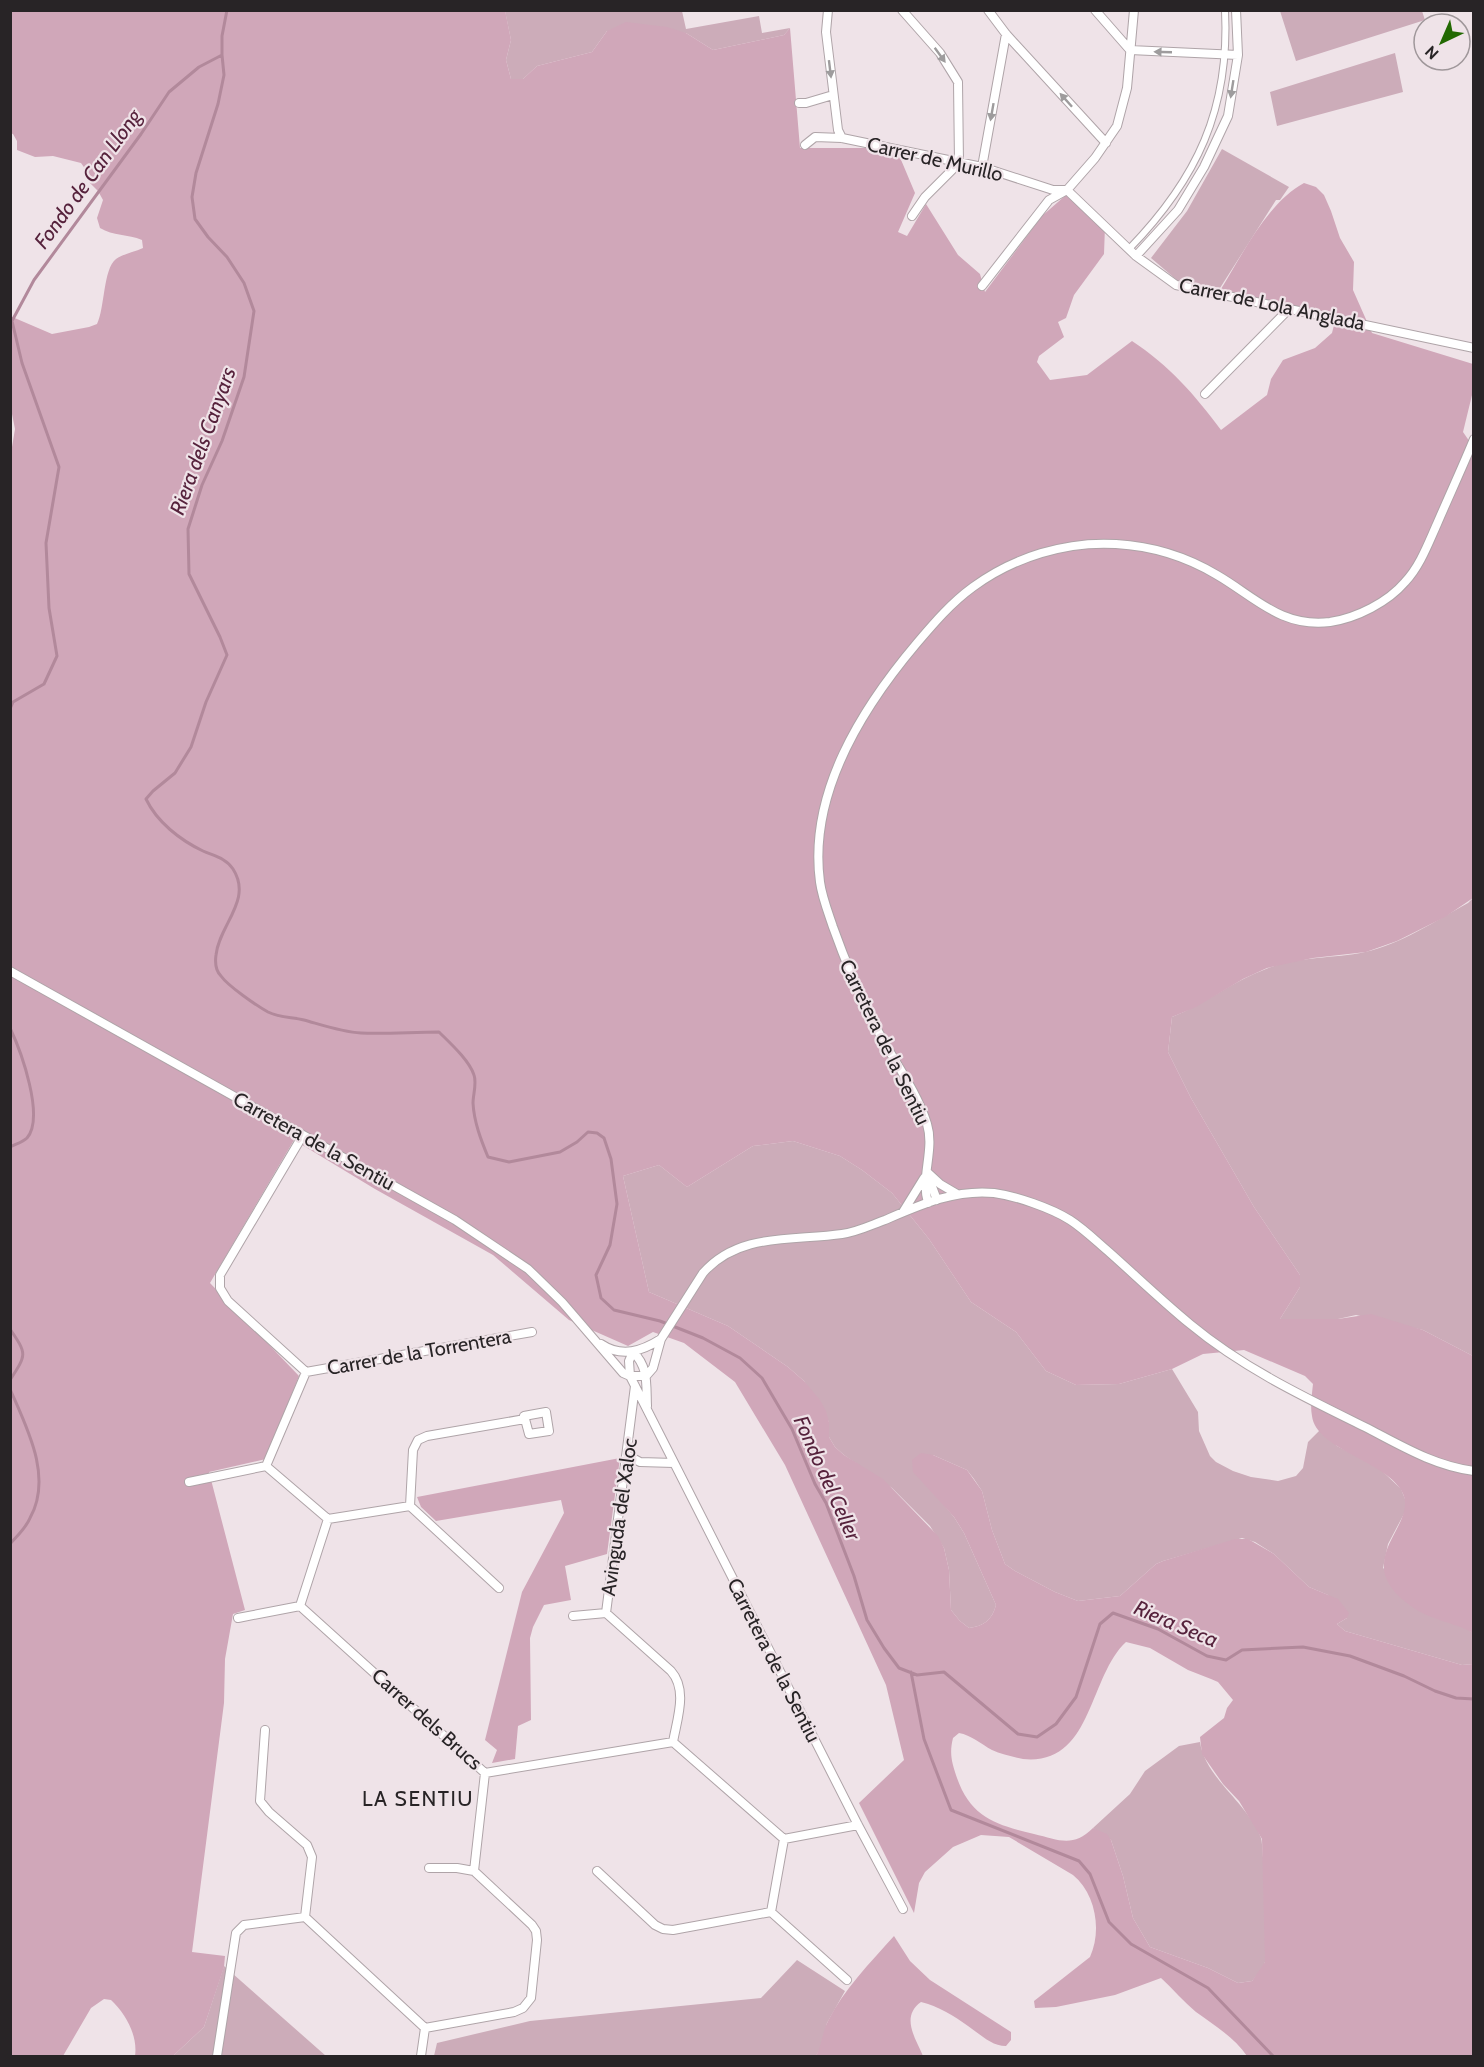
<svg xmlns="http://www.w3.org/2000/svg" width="1484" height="2067" font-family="Cabin,sans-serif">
<rect width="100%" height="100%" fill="#efe3e8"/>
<path fill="#ccacb9" d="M626,10C645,14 663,11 682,11L686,29L759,16L762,33L790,28L784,35L713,50L686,33L607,31L592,52L537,66L523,79H511L506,60L511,40L505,11Z
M1280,11H1422L1425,20L1296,61Z
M1395,53L1403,92L1277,126L1270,92Z
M1222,149L1289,187L1280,200H1276L1220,288L1178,281L1151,258L1187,211Z
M1473,898V1356L1423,1330L1356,1315L1338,1319H1280L1300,1287V1275L1254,1207L1191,1098L1168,1052L1172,1017C1205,1004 1233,981 1266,969C1297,956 1332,959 1365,952C1399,945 1437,920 1468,903Z
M793,1141L840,1156L862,1170L892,1193L929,1239L971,1302L1016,1332L1046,1371L1076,1385L1119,1384L1172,1369L1198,1412L1199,1431L1210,1456L1216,1462L1233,1471L1251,1477L1278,1481L1296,1476L1303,1468L1308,1442L1320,1430L1337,1446L1379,1468L1401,1489L1405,1499L1406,1510L1388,1544L1383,1568L1473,1633V1664L1462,1665L1345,1631L1337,1624L1347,1618L1328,1595L1309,1587L1274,1554L1255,1542L1242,1538L1163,1561L1156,1564L1120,1596L1078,1601L1055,1592L1015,1571L1005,1564L992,1530L982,1491L974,1479L967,1470L933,1455L934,1493L954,1517L964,1533L996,1605C992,1620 984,1626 969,1628L960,1621L951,1610L949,1570L944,1548L930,1526L892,1488L844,1455L835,1447L829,1437V1422L804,1381L788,1367L728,1326L649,1292L623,1176L659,1165L687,1187L753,1146Z
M1200,1742C1205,1778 1248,1803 1261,1838C1264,1845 1267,1953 1265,1962C1263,1969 1257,1975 1252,1981L1238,1983L1208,1968L1150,1947L1133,1918L1123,1876L1111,1840L1093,1828L1130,1794L1145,1771L1179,1746Z
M797,1960L845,1991L827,2023L821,2047L816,2056H434L437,2043L530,2021L761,1998Z
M224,1966L326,2056H173L204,2027Z"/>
<path fill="#d0a7b9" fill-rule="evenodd" d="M505,10L511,40L506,60L511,79H523L537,66L592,52L607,31L626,22L667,27L686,33L713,50L784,35L790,28L800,148H868L899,155L915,193L898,232L907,236L926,204L958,255L980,274L985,292L1042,216L1066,195L1105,226L1104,254L1074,295L1066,318L1058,322L1064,337L1039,356L1037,362L1050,380L1087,375L1132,341C1170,366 1194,394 1221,430L1267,395L1271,379L1283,360L1315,348L1332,333L1334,325L1283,304L1221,289C1242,255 1268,202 1304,183L1316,187L1324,195L1331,211L1340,238L1354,262L1353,290L1372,333L1473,364V391L1463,432L1474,448L1473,898L1445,917L1397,941L1366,952L1313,958L1267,968L1243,979L1196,1007L1172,1017L1168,1052L1191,1098L1254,1207L1300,1275V1287L1280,1319H1338L1371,1314L1423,1330L1473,1356V1633C1454,1622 1429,1620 1411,1606C1345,1559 1423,1525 1401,1490C1384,1461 1316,1449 1312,1416C1310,1406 1312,1394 1313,1384L1305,1376L1244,1350L1203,1354L1172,1369L1119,1384L1076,1385L1046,1371L1016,1332L971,1302L929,1239L892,1193L862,1170L840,1156L793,1141L753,1146L687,1187L659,1165L623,1176L649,1292L728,1326L788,1367L804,1381L820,1400L826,1411L829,1422V1437L835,1447L844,1455L883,1479L938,1536L944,1548L949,1570L951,1610L960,1621L969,1628C984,1626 992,1620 996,1605L964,1533L954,1517L913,1472L912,1460L921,1453L933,1455L967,1470L982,1491L992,1530L1005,1564L1015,1571L1055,1592L1078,1601L1120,1596L1156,1564L1163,1561L1235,1539H1248L1274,1554L1309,1587L1338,1599L1349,1613L1347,1618L1337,1624L1345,1631L1462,1665L1473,1664V2056H1247C1235,2038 1214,2025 1196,2012C1184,2002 1173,1989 1161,1978L1115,1995L1056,2007L1035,2008L1034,2001L1090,1957C1102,1931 1096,1894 1073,1875L1009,1837L981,1835L953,1847L925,1872L919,1883L914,1913L859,1803L904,1760L886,1685L785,1465L735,1382L684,1343L653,1332L628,1346L569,1320L493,1255L375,1189L294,1140L210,1283L299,1376L266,1459L209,1472L245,1610L233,1614L225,1659L224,1703L192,1952L225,1956L224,1967L204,2027L173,2056H135C138,2036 126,2014 111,2000L104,1999L91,2008L63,2056H11L10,459L15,429L10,404V316L52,334L89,327L97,324C105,308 103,269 116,259C123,254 134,252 143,248L142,240C128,234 113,236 100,228L97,218L103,200L98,191L86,179V170L81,163L53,156L35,157L17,150V141L13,134L10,133L11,11ZM1126,1642L1150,1648L1188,1670L1211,1679L1218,1682L1233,1700L1227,1708L1224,1718L1200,1737L1202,1754L1223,1784L1239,1801L1262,1839L1265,1962L1252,1981L1238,1983L1208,1968L1150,1947L1133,1918L1123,1876L1111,1840L1107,1834L1093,1828C1073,1848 1059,1840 1034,1834C997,1825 971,1818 957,1778C952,1763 949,1754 953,1738L959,1733C971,1735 981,1744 992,1750C1001,1754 1013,1757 1023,1759C1093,1766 1088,1677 1126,1642Z
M620,1458L607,1554L565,1566L571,1600L544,1605L533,1627L530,1638L531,1720L518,1726L515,1759L492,1763L497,1750L485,1740L522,1592L564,1513L561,1500L436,1521L421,1507L417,1497Z
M894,1936L910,1961L930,1980L1011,2032V2040L1006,2046C991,2046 980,2034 968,2026C954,2016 938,2006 921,2002C900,2017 916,2039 923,2056H816C822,2045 822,2033 828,2021C844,1989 870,1963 894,1936Z"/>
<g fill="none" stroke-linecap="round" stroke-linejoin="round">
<path stroke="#b2899b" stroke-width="3" d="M227,10L222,36V55L224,75L218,104L196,173L192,197L195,219L208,237L227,257L244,283L254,311L244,377L222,441L202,485L188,529L189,574L220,637L227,655L206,702L191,747L175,773L153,791L146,799C157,822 180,840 203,851C214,856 226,858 233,869C253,900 219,925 216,955C215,962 216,971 221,976C228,986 257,1006 268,1012C280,1018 292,1017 304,1020C322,1025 342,1032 361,1033C387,1034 413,1032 439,1032C450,1043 469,1060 474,1075C477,1083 473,1095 473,1103C474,1122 481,1140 488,1157L509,1162L560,1152L577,1142L588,1132L597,1133L604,1138L611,1159L617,1204L610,1245L596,1275L601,1298L614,1310L660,1321L703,1338L740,1358L762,1378L792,1429L815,1484L826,1503L854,1576L867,1620L884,1648L899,1668L917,1675L944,1672L1018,1734L1037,1737L1056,1724L1076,1697L1100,1624L1113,1613L1158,1629L1207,1656L1226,1660L1242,1650L1303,1647L1350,1656L1404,1676L1435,1691L1456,1698L1474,1699
M10,709L13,702L44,684L57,656L49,608L46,543L59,467L22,363L12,321L34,280L141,134L169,92L199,67L222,55
M10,1028C21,1051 45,1117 27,1138C23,1142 16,1144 10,1147
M10,1329C27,1354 27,1354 10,1380
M10,1389C27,1428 53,1477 30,1518C26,1528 17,1536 10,1544
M911,1672L924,1739L951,1810L1079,1861L1090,1874L1109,1922L1131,1944L1208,1988L1273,2056"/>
<g stroke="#afa4a8" stroke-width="8">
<path id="pedestrian" d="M1129,249C1197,179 1230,109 1225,10"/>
</g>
<g stroke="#afa4a8" stroke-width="10">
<path id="minor" d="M828,10L826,32L838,130L842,138
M902,10L940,53L958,82L959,163L925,197L912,216
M988,10L1006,34L1106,143
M1095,10L1130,50L1238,55
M799,103H806L833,95
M805,145L815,137L842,138L982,167L1053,190H1065
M982,167L1006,34
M1067,190L1136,256L1176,285L1474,348
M1136,256L1178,210L1204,167L1228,116L1238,55L1236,10
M982,286L1049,200L1067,190L1095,158L1117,126L1127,88L1134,10
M1205,394L1289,309
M10,971L455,1220L528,1269L562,1302L623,1373L630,1376H646
M927,1172L940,1184L957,1194
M928,1176L937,1200
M928,1203C920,1177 935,1150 927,1124C918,1095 899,1068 884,1042C863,1005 847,966 833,927C828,912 822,897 820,882C808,793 862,708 917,643C934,623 951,603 973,587C1014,557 1066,541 1116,544C1151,546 1187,557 1217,575C1255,597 1281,628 1330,622C1357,618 1388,602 1405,582C1420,566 1428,544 1437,524C1449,496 1462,468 1474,439
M903,1212L924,1178
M601,1344C622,1358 642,1351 661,1339
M633,1352L629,1361L630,1376L858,1825L903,1909
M633,1352C649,1367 646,1386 647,1406
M306,1372L532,1332
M646,1376L653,1368L661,1339L703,1273C739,1232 793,1241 842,1234C857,1232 871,1225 885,1220C920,1205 955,1189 994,1193C1016,1196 1051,1208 1070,1220C1084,1229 1096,1241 1109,1252C1136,1276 1162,1301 1190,1324C1243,1368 1304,1397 1365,1427C1400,1445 1434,1466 1474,1471
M635,1386L606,1613L671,1671C688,1690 677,1719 673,1742
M627,1455L640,1462L674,1463
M189,1482L266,1466
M410,1506L413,1450L418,1440L427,1436L525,1419L524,1416L546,1412L549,1431L529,1434L525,1419
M410,1506L499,1588
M328,1519L410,1506
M300,1606L328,1519L266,1466L306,1372L228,1301L220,1288V1275L303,1135
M300,1606L485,1773L673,1742
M573,1616L606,1613
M238,1618L300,1606
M265,1730L260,1801L269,1812L307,1845L312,1857L305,1917
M673,1742L784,1839L858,1825
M429,1868H457L474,1871
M597,1871L655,1925L663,1929L673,1930L771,1912L847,1980
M771,1912L784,1839
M305,1917L425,2028
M425,2028L514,2012L523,2008L531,1998L537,1940L536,1931L532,1925L474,1871L485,1773
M217,2056L236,1933L244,1925L305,1917
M421,2056L425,2028"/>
</g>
<use href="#pedestrian" stroke="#fff" stroke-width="6"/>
<use href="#minor" stroke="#fff" stroke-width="8"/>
</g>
<defs><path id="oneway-solid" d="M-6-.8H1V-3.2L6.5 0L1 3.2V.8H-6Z" transform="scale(1.5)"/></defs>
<g fill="#9e9c9d">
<use href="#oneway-solid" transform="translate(1163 52) rotate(-178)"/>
<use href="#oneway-solid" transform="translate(940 55) rotate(54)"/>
<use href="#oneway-solid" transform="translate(830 69) rotate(83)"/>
<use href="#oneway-solid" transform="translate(1232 89) rotate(99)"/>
<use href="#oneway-solid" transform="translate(1066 100) rotate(-132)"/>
<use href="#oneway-solid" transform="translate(992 112) rotate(100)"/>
</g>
<g text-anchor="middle" stroke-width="4.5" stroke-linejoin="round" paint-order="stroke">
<g font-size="20" fill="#282426" stroke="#efe3e8">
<text transform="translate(935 159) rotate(13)" y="7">Carrer de Murillo</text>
<text transform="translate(1272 304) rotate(12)" y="7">Carrer de Lola Anglada</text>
<text transform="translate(885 1042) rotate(64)" y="7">Carretera de la Sentiu</text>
<text transform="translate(314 1141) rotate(29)" y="7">Carretera de la Sentiu</text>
<text transform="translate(419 1352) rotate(-10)" y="7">Carrer de la Torrentera</text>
<text transform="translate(619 1517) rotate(-82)" y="7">Avinguda del Xaloc</text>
<text transform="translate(774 1660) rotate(63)" y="7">Carretera de la Sentiu</text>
<text transform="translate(427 1719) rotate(42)" y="7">Carrer dels Brucs</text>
</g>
<g font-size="21" font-style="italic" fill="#56223c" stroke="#efe3e8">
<text transform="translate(88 179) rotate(-54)" y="7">Fondo de Can Llong</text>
<text transform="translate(203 441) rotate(-70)" y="7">Riera dels Canyars</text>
<text transform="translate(827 1478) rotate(66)" y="7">Fondo del Celler</text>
<text transform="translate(1176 1624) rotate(23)" y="7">Riera Seca</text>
</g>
<g font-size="21" letter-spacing="1.5" fill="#282426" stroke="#efe3e8">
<text x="418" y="1806">LA SENTIU</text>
</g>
</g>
<rect width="1484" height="2067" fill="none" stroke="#282426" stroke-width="24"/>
<g transform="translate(1442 42) rotate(224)"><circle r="28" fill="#efe3e8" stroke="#9f979a" stroke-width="1.5"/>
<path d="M0-4.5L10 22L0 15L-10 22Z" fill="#226902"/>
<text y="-9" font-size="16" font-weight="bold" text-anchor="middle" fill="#282426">N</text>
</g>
</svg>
